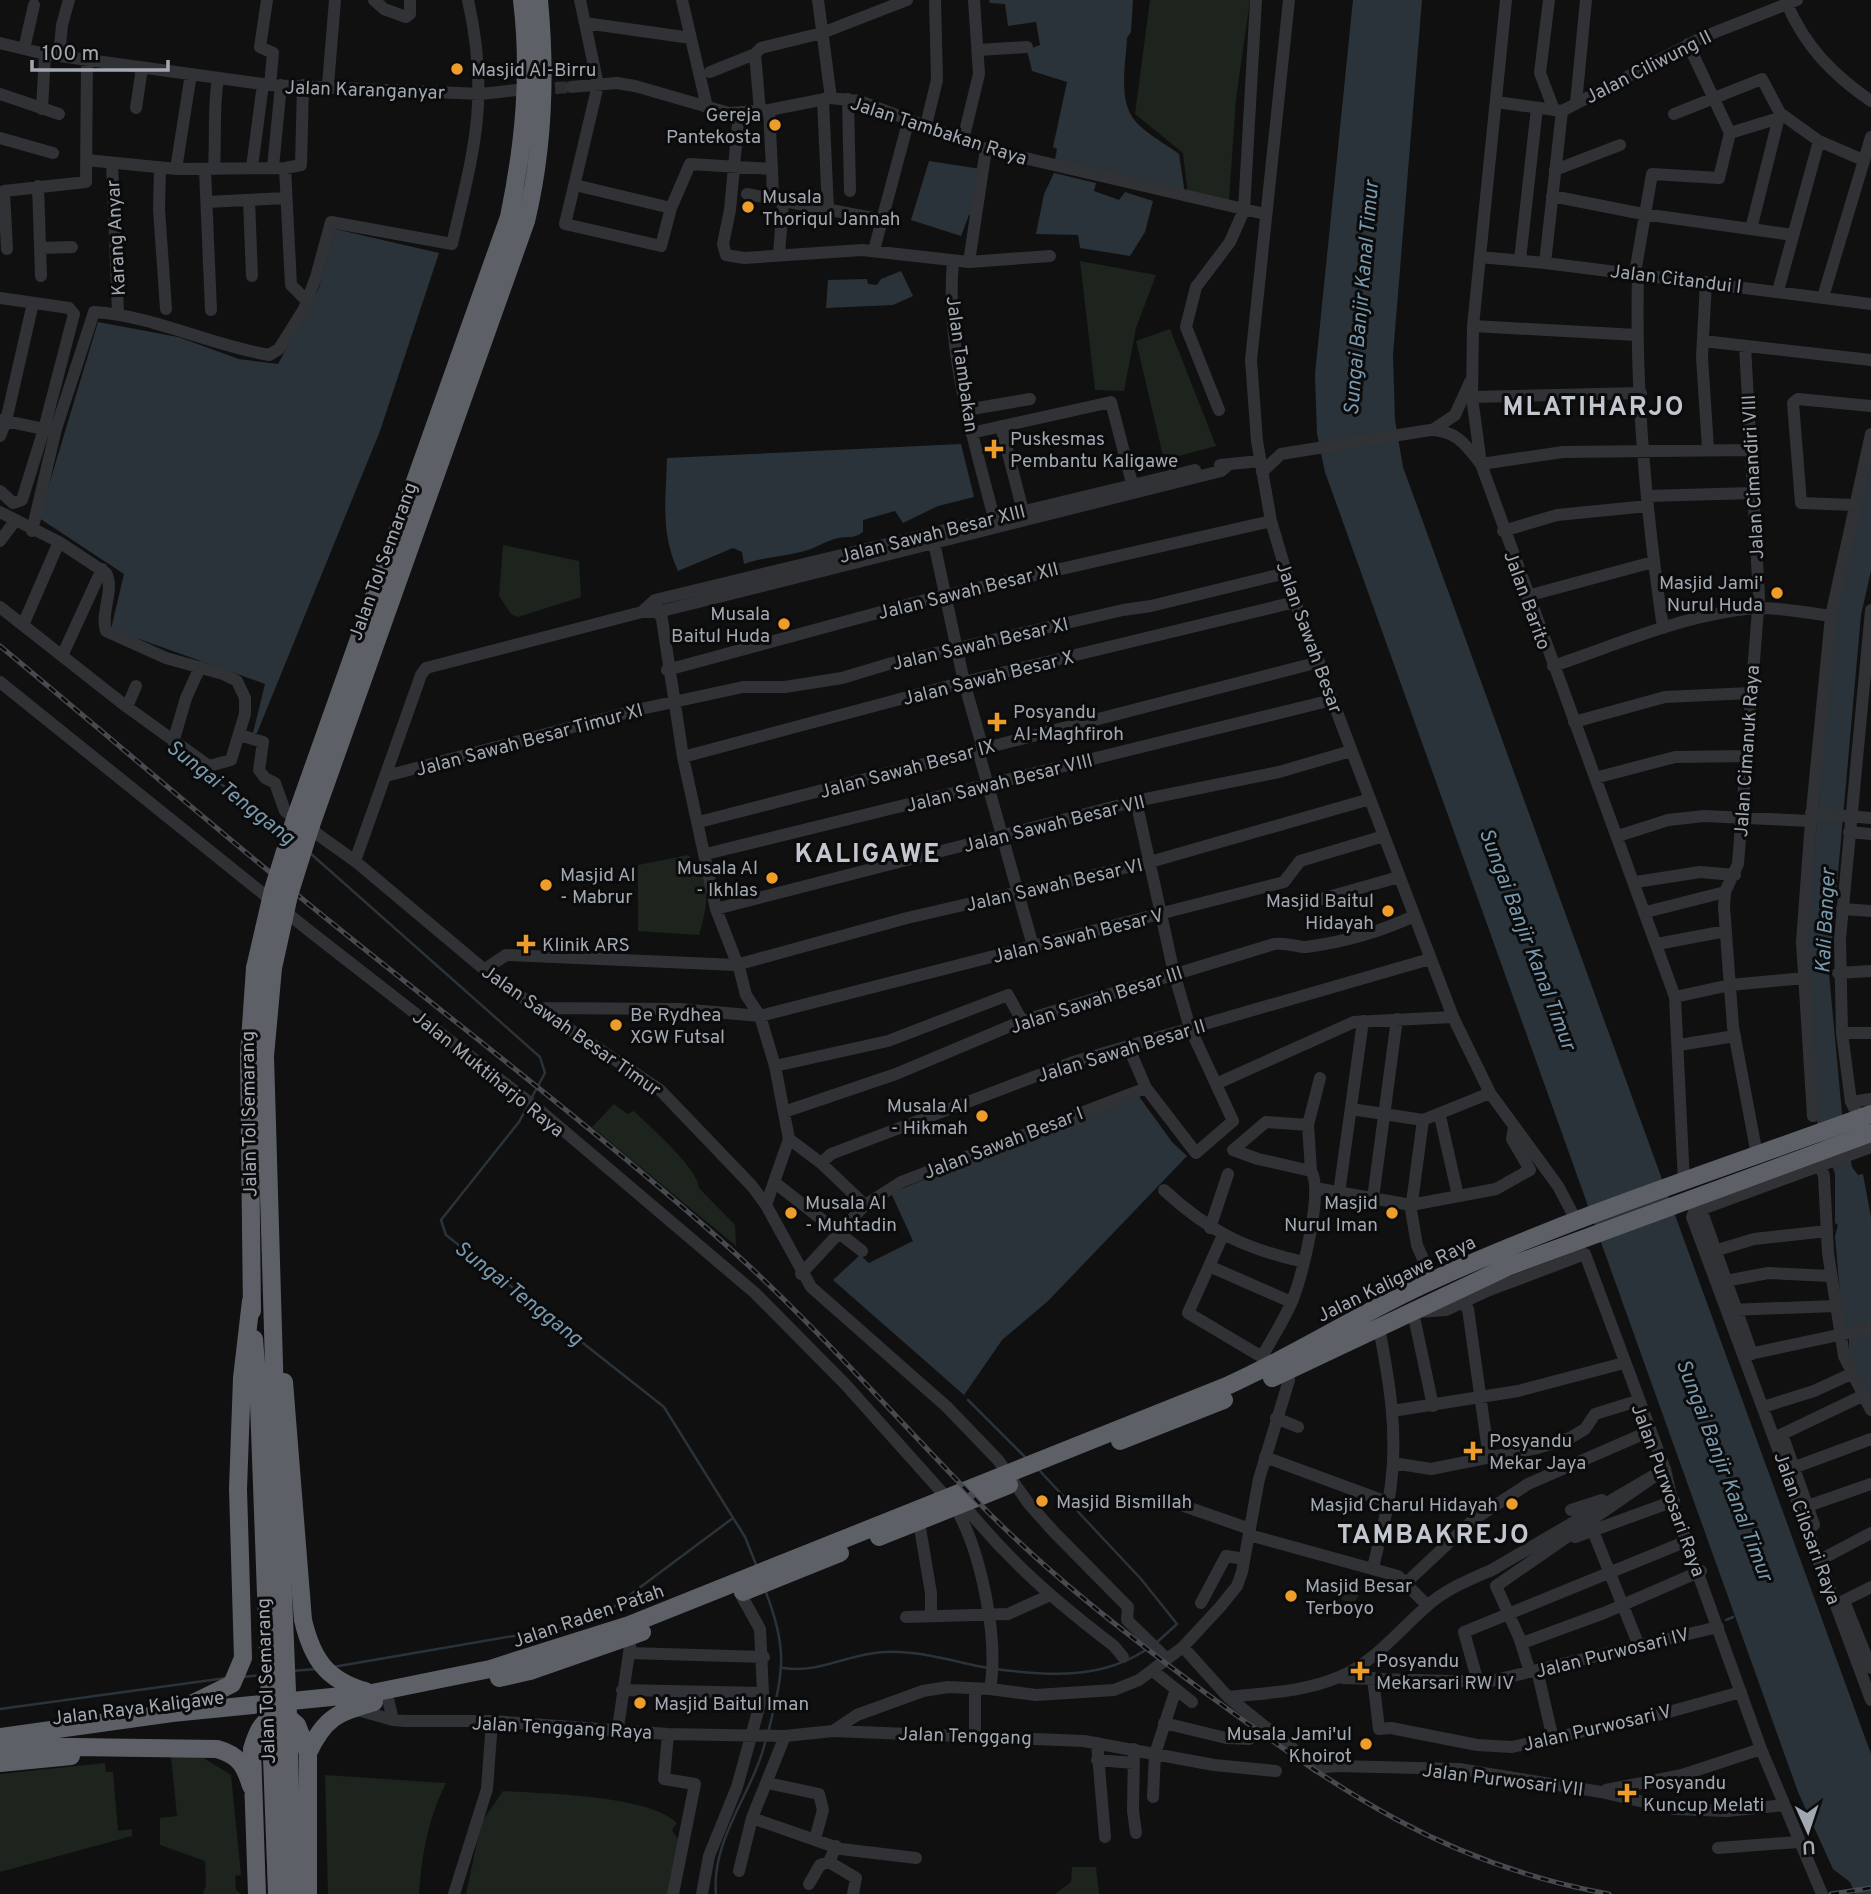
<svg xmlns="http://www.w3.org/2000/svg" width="1871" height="1894" font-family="Overpass,sans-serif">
<rect width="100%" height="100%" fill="#101011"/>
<path fill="#1c241d" d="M1150,0H1250L1236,99L1229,200L1188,195L1183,153L1135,114Z
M1080,261L1156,275L1136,328L1124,391L1095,390Z
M1170,329L1216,446L1164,460L1136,341Z
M503,545L579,561L581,597L518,617L511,614L499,596Z
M688,855C713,878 708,905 699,935L638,931V865Z
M614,1104L627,1114L634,1111C649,1126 698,1168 699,1188L735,1225L736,1246L592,1127Z
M1348,1581L1362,1587L1354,1605L1341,1599Z
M171,1756L202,1757L231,1775L241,1875L235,1876L236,1890L241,1894H203L206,1885L205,1861L160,1845V1818L177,1816Z
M105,1763L106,1772H113L118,1831L132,1829V1836L0,1872V1774Z
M325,1775L446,1783C428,1819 422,1853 419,1894H328Z
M503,1791C545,1794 648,1795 677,1823L672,1830L680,1842L668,1894H466L481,1823Z
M1072,1867H1096L1099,1894H1055L1071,1882Z"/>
<path fill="#2a3339" d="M989,0H1133L1131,32L1127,38C1126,61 1119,94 1131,115C1139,130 1166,144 1179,154L1185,194L1055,160L1057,149L1053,147L1067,82L1032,71L1027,50L1040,45L1036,22L1008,26L1005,4L990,3Z
M1353,0H1422L1393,355L1395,420L1403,467L1871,1754V1894H1855L1850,1882L1833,1869L1798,1792L1325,472L1317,434L1315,374Z
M929,161L981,169L973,215H969L961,236L911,220Z
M1054,173L1096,183L1094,191L1119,200L1125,192L1153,201L1145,232L1130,256L1080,248L1078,235L1036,234L1044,194Z
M335,229L439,253L380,431L257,733H253L265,684L111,629L124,574L39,518L98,322L178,337L239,359L278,364L319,288Z
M901,271L913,296L893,305L826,308L828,280L867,279L868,284L877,285L881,279Z
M961,444L974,497L938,506L903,523L895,511L863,520V532C854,539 848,536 838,538C826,541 817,547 808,550C789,556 764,557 744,564L742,552L733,548L678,571C660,531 666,500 667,458Z
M1871,450V571L1861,615L1829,974L1842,1113L1852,1167L1858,1175L1863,1174L1871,1217V1401L1849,1354V1337L1843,1329L1835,1236L1838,1225L1835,1223V1174L1817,1122L1806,984L1808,925L1835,612Z
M1138,1095L1172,1142L1187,1156L1048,1301L1002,1340L964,1395L833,1280L860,1255L869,1263L913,1241L891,1193Z"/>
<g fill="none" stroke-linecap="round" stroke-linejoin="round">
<path stroke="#2a3339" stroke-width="2.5" d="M169,744L283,832
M310,853L540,1057L545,1073L531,1099
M528,1105L519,1122L441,1220L446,1235L664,1407L745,1537L757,1567
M968,1400L1025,1457
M1038,1469L1141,1579L1177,1624L1155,1644
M765,1590C789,1651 783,1672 768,1733
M1726,1620L1733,1617
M333,1667L560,1628L607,1612L733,1518
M783,1668C819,1674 850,1653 885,1652C919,1650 955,1662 988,1668
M995,1669C1049,1676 1104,1680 1150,1647
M291,1671L316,1669
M243,1677L260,1675
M0,1709L226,1678
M716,1894C711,1838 754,1792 766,1739"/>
<path stroke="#2d2e31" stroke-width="12" stroke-dasharray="12 6" stroke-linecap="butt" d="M537,89L571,87"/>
<path stroke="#313236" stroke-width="12" d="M267,0L260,47L273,53L270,85
M374,0L384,9L406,17L410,14V0
M682,0L707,107
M818,0L831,98
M1289,0L1251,360L1257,441L1271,521L1295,602L1453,1017L1490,1093L1558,1186L1577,1222
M1506,0L1473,326L1472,397L1481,464L1675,997L1684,1183
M1549,0L1540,73L1554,110
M1787,4C1805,46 1833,75 1871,101
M585,23L691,38
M0,43L45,54L270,85L481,94L516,90
M24,49L34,5
M978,50L1027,47
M755,54L760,111
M59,56L62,25L69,0
M710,72L755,54L761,48L822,33L907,0
M328,85L335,0
M571,87L617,83L635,86L729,113L769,110L830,98L860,101L986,149L1265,214
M0,94L59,114
M823,99L828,210
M848,99L850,191
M1496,102L1562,111L1703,37L1797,0
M1576,103L1586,0
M136,108L142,68
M42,109L45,54
M739,113L730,210L723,244L726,255L744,258L862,250L969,262L1050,256
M1674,114L1762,79L1780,113L1819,141L1863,160
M926,125L937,80L935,0
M1730,133L1779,118
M0,138L53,153
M963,140L979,74L974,0
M86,160L177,169L285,168L301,165L303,85
M112,163L118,313
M252,167L263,84
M273,167L281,85
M772,167L773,200
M160,168L159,209L166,309
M285,168L291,285L307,301
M176,169L191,74
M214,169C216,137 213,109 218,78
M205,170L211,310
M1555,170L1620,145
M575,185L671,208L661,246L565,224L598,85L580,0
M38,186L41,276
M747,194L883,220
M1552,196L1643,214L1793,235
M249,200L252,276
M207,202L286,198
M671,208L690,164L772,169L769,110
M1751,229L1780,113
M40,248L72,247
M7,249L4,191L86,182L87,60
M874,250L909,119
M779,254L783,203
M1480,257L1545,263L1871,304
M1520,260L1537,108
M953,261C945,352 974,439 996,526
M969,262L986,149
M1545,263L1562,111
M1635,273L1652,174L1719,178L1730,133L1688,44
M1638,274C1635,392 1646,512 1663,628
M1706,282L1702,357L1708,449
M1778,291L1819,141
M1823,297L1871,137
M0,298L69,308L74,314L44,429L0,420
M1473,326L1637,335
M1703,341L1871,360
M1745,346L1759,597L1738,864L1725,892L1724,907L1733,1027L1757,1155
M1472,397L1641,393
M966,410L1030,399
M1219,410L1186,327L1196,287L1230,242L1244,210L1256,0
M1001,426L1023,511
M1434,429L1455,415L1470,382
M971,433L1111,402L1134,491
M0,436L6,421L33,303
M1220,465L1260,461
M1262,472L1281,454L1430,430C1456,430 1466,445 1481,464L1563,452L1749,450
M0,491L13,503L22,500L44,429
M1647,496L1752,493
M1854,505L1801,503L1793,403L1798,399L1871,406
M0,512L59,542L106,573C115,590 100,612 106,631L166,658L223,674L237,681L245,698V714L231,760L209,766L127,707L0,607
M32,531L56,429L94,312C155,316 209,345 269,355L279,349L304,309L316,277L331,222L452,244C474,150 490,98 468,0
M1503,531L1557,515L1648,506
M933,538L964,682L983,749
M0,541L15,521
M1527,596L1653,562
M656,606L662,619L683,757L716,909L740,971L746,995L760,1016L775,1066L789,1139L766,1205
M642,612L655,600L1195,470
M23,625L59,542
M62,656L102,569
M1553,666C1619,644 1685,614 1755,608C1780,607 1807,613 1831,616
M667,670L925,600L1271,521
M0,682L312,933L543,1113L755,1293L846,1385L947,1498
M127,707L136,686
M1574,722L1665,697L1751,693
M240,735L263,742L259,770L265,778L275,783L285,811L355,861
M174,739L186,698L200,667
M978,750L1033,946
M683,757L964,682L1295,602
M386,776L641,709L743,687H785L842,678L892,663L1123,610L1151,606L1286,573
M1595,778L1675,757L1746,756
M1811,813L1871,818
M699,822L1319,662
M1849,832L1871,834
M1618,836L1668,820L1704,816L1811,821
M706,854L1332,700
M1636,882L1700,872L1735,875
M1307,903L1399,877
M716,909L1136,801L1279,772L1351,751
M1842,909L1871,911
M1646,912L1725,892
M1657,944L1726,931
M485,969L506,955L736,965L907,918L1150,862L1370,799
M1838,973L1871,971
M1675,997L1730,985L1805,978
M538,1008L680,1009L760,1016L1284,882L1300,861L1384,836
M1842,1033H1871
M1679,1045L1735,1036
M1128,1046L1146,1088L1196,1153L1233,1121L1190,1028L1174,973L1136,801
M775,1066L888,1041L1008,995L1022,1021
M1218,1083L1354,1022L1453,1017
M1851,1102L1871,1099
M1351,1109L1423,1120L1490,1093
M784,1112L896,1074L1022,1021L1274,944C1288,942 1299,948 1306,947C1343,942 1380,932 1414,916
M1440,1116L1458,1196
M1813,1116L1802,942L1811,821L1831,616L1871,434
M1860,1118L1851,1102L1842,1033L1840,939L1871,610
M1423,1120L1411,1210L1417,1245L1432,1280
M789,1139L821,1163L865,1205
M1871,1147L1694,1212L1692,1217L1871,1700
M821,1163L831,1154L1073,1062L1430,959
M1820,1166L1824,1176L1828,1253L1844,1356L1871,1410
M1311,1171L1308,1125L1320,1078
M774,1182L862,1251
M1315,1188L1411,1205L1496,1189L1530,1170L1512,1139L1514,1127
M1164,1190C1208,1231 1245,1249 1304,1262
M1339,1193L1363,1021
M1373,1198L1397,1019
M1701,1209L1752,1354
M1210,1228L1228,1174
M1223,1235L1188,1313L1262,1357
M1711,1252L1754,1239L1827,1231
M1209,1266L1291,1302
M801,1274L865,1205L901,1182L1146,1088
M1720,1282L1768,1273L1830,1276
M1462,1303L1468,1309L1489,1458
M1730,1310L1835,1306
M1413,1312L1433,1406
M1418,1312L1446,1310L1487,1291L1585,1254L1665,1469L1673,1504L1761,1749L1822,1894
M1745,1355L1871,1328
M1763,1407L1814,1391L1851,1374
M1392,1411L1518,1391L1624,1363
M1276,1418L1298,1427
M1782,1434L1814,1525L1811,1527
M1776,1437L1864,1395
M1265,1457L1387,1502
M1393,1463L1431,1469L1537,1448L1570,1438L1585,1429L1595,1414L1637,1401
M1790,1469L1871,1439
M963,1504C1010,1562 1055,1601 1114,1646L1123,1657
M1184,1506L1250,1529
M955,1507C981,1550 999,1639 990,1689
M1802,1508L1871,1484
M1571,1510L1602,1500
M919,1522L931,1593V1616
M1593,1531L1639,1646
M1249,1535L1398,1576L1427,1605
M1575,1537L1674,1501L1673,1504
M1818,1561L1871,1533
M1373,1568C1379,1540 1388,1512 1391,1484C1398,1432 1389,1379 1379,1328
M1490,1571L1665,1469L1496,1586L1519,1637L1530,1672
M1407,1582L1473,1520L1528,1484L1650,1431
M1844,1601L1871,1668
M1201,1603L1226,1556L1244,1559
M1839,1603L1871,1587
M906,1617L1008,1614L1048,1596
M1522,1643L1604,1613L1701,1571L1699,1573
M1183,1647L1228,1697L1317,1768L1337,1766L1459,1769L1601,1792L1674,1809L1727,1811L1784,1805
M629,1653L764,1657
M1166,1658L1127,1620L1128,1607L1054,1532L1029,1504L998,1460L947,1407L811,1287L766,1205L752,1186L660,1090L498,981L355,861L421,675L426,668L642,612H658L1221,471L1226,467
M1537,1670L1553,1739
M1153,1671L1192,1702
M1342,1678L1487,1682L1718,1627
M1373,1678L1379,1729L1391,1728L1477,1745L1512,1747L1658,1715L1741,1692
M1478,1682L1464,1632L1687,1541
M622,1690L763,1693
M1228,1697C1265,1693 1304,1692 1339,1677C1375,1662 1397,1632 1426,1607C1445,1589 1473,1578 1496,1568
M388,1699L393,1720L405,1721H492L668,1734L785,1736L833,1731L857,1715L923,1691L948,1687L990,1689L1036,1695L1114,1690L1139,1680L1183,1647L1220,1607L1237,1586L1242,1572L1259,1479L1289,1380L1287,1371L1262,1357C1272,1338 1285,1319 1293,1299C1302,1275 1324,1191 1311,1171L1258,1159L1233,1150L1266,1122L1308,1125
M354,1709L393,1720
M1164,1723L1226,1738L1249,1739
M618,1728L630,1646
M833,1731L1084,1741L1214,1765L1276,1771
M668,1734L664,1779L695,1784L673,1894
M975,1734V1689
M1097,1743L1105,1837
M1134,1749L1133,1811L1136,1833
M1097,1760L1134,1763
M767,1783L819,1794L823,1810L815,1839
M1606,1790L1682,1775L1761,1749
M1153,1797L1155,1754L1174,1695
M752,1818L841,1849L916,1858
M836,1846L829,1862L856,1878L853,1894
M1718,1848L1798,1842
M739,1871L752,1818L785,1736
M809,1884L820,1865L829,1862
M454,1894L487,1789L492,1721
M702,1894L709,1856L737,1787L763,1693L760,1629L740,1593"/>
<path stroke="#5d6167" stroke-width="18" d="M296,816L509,217C524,144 531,74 522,0
M311,825L526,221C544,147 546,75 539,0
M273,968L265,1056L275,1399
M252,1311L249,1055L255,968
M254,1339L259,1403
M1272,1378L1507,1267L1871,1133
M284,1382L303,1620C312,1658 326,1680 365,1691
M1120,1441L1224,1400
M879,1537L1009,1485
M743,1592L840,1553
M499,1678L530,1671L642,1632
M189,1705L232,1684L243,1658L238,1489L242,1378L251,1301
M281,1711L297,1725L308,1753V1894
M0,1737L172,1713L372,1693L490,1669L629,1625L1229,1385C1298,1354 1362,1312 1431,1281C1571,1217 1726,1167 1871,1114
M3,1746L217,1749C239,1755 245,1766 251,1786
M308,1753C325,1717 337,1713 374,1702
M0,1763L71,1756
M257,1894L252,1749C258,1729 262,1721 281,1712"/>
<g stroke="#484a4f" stroke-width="5">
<path id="rail" d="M0,646C106,734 210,824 317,911C448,1017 582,1119 709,1230C805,1313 889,1411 978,1502C1048,1574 1126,1634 1207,1694C1341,1791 1441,1863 1609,1894
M1831,1894L1871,1888"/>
</g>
<use href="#rail" stroke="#0b0b0c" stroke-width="2.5" stroke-dasharray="8" stroke-linecap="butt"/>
<path stroke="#5d6167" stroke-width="18" d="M255,968L273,890L296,816
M273,968L289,895L311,825
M275,1399L289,1740L292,1894
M259,1403L277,1894"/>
</g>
<g fill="#ef9d2a" stroke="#0b0b0c" stroke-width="2.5">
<circle cx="457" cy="69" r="7"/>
<circle cx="775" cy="125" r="7"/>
<circle cx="748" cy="207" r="7"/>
<path d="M990.5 438.5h7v7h7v7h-7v7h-7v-7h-7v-7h7z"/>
<circle cx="1777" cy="593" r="7"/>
<circle cx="784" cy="624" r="7"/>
<path d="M993.5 711.5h7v7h7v7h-7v7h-7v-7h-7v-7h7z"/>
<circle cx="772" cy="878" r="7"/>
<circle cx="546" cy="885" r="7"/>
<circle cx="1388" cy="911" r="7"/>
<path d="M522.5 933.5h7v7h7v7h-7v7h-7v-7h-7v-7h7z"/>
<circle cx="616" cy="1025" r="7"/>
<circle cx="982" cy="1116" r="7"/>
<circle cx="791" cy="1213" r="7"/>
<circle cx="1392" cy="1213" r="7"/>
<path d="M1469.5 1440.5h7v7h7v7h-7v7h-7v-7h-7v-7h7z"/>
<circle cx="1042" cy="1501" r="7"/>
<circle cx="1512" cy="1504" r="7"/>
<circle cx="1291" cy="1596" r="7"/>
<path d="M1356.5 1660.5h7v7h7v7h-7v7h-7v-7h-7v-7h7z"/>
<circle cx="640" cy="1703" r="7"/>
<circle cx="1366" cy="1744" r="7"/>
<path d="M1623.5 1782.5h7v7h7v7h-7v7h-7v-7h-7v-7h7z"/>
</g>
<g text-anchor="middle" stroke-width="6" stroke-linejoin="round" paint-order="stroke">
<g font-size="19" fill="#a1a8b2" stroke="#0b0b0c">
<text transform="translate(1648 66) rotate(-27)" y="7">Jalan Ciliwung II</text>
<text transform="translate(365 89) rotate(2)" y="7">Jalan Karanganyar</text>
<text transform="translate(939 130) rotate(18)" y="7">Jalan Tambakan Raya</text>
<text transform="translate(115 238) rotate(-93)" y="7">Karang Anyar</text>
<text transform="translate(1676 278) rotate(7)" y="7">Jalan Citandui I</text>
<text transform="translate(963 364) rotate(82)" y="7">Jalan Tambakan</text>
<text transform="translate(1752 477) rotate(-93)" y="7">Jalan Cimandiri VIII</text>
<text transform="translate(932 533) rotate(-14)" y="7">Jalan Sawah Besar XIII</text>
<text transform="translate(382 561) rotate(-70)" y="7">Jalan Tol Semarang</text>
<text transform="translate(968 590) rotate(-14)" y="7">Jalan Sawah Besar XII</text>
<text transform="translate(1528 600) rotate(70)" y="7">Jalan Barito</text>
<text transform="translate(1310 637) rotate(70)" y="7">Jalan Sawah Besar</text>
<text transform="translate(980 643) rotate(-13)" y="7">Jalan Sawah Besar XI</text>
<text transform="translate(988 677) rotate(-14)" y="7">Jalan Sawah Besar X</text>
<text transform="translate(529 739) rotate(-15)" y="7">Jalan Sawah Besar Timur XI</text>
<text transform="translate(1746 751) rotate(-86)" y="7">Jalan Cimanuk Raya</text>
<text transform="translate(907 768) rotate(-15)" y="7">Jalan Sawah Besar IX</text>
<text transform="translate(999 782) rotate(-14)" y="7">Jalan Sawah Besar VIII</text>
<text transform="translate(1054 823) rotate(-14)" y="7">Jalan Sawah Besar VII</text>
<text transform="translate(1054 884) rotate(-13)" y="7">Jalan Sawah Besar VI</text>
<text transform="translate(1078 935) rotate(-14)" y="7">Jalan Sawah Besar V</text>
<text transform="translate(1096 999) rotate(-18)" y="7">Jalan Sawah Besar III</text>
<text transform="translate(572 1030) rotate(35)" y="7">Jalan Sawah Besar Timur</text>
<text transform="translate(1121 1050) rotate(-17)" y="7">Jalan Sawah Besar II</text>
<text transform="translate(489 1073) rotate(39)" y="7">Jalan Muktiharjo Raya</text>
<text transform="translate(248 1114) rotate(-91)" y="7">Jalan Tol Semarang</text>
<text transform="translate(1003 1142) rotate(-21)" y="7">Jalan Sawah Besar I</text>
<text transform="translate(1396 1278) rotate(-26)" y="7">Jalan Kaligawe Raya</text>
<text transform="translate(1669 1490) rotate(70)" y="7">Jalan Purwosari Raya</text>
<text transform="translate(1808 1528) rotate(70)" y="7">Jalan Cilosari Raya</text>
<text transform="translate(588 1615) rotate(-19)" y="7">Jalan Raden Patah</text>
<text transform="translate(1612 1652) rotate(-14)" y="7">Jalan Purwosari IV</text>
<text transform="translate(265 1681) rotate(-92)" y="7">Jalan Tol Semarang</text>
<text transform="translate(138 1707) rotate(-7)" y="7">Jalan Raya Kaligawe</text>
<text transform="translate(562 1727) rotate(3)" y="7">Jalan Tenggang Raya</text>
<text transform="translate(1597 1727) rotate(-13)" y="7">Jalan Purwosari V</text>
<text transform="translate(965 1735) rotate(2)" y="7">Jalan Tenggang</text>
<text transform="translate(1503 1779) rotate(7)" y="7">Jalan Purwosari VII</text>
</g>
<g font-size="19" fill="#a1a8b2" stroke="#0b0b0c" text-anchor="start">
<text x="471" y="76">Masjid Al-Birru</text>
<text x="761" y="121" text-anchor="end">Gereja<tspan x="761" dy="22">Pantekosta</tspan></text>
<text x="762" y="203">Musala<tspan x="762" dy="22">Thoriqul Jannah</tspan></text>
<text x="1010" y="445">Puskesmas<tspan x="1010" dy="22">Pembantu Kaligawe</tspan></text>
<text x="1763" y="589" text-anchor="end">Masjid Jami'<tspan x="1763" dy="22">Nurul Huda</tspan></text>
<text x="770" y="620" text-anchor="end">Musala<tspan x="770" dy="22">Baitul Huda</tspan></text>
<text x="1013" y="718">Posyandu<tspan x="1013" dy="22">Al-Maghfiroh</tspan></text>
<text x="758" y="874" text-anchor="end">Musala Al<tspan x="758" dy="22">- Ikhlas</tspan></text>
<text x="560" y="881">Masjid Al<tspan x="560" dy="22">- Mabrur</tspan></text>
<text x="1374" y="907" text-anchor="end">Masjid Baitul<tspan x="1374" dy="22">Hidayah</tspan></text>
<text x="542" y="951">Klinik ARS</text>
<text x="630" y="1021">Be Rydhea<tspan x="630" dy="22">XGW Futsal</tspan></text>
<text x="968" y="1112" text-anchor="end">Musala Al<tspan x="968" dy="22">- Hikmah</tspan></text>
<text x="805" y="1209">Musala Al<tspan x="805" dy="22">- Muhtadin</tspan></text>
<text x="1378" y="1209" text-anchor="end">Masjid<tspan x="1378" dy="22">Nurul Iman</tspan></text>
<text x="1489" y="1447">Posyandu<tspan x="1489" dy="22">Mekar Jaya</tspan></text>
<text x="1056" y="1508">Masjid Bismillah</text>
<text x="1498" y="1511" text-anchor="end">Masjid Charul Hidayah</text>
<text x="1305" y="1592">Masjid Besar<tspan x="1305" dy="22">Terboyo</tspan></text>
<text x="1376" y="1667">Posyandu<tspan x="1376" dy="22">Mekarsari RW IV</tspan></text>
<text x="654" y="1710">Masjid Baitul Iman</text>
<text x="1352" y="1740" text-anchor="end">Musala Jami'ul<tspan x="1352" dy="22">Khoirot</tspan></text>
<text x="1643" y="1789">Posyandu<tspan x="1643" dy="22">Kuncup Melati</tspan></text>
</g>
<g font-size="21" font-style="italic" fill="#7899ae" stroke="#0b0b0c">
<text transform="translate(1361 298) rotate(-85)" y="7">Sungai Banjir Kanal Timur</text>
<text transform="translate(231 792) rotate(38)" y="7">Sungai Tenggang</text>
<text transform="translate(1825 921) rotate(-87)" y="7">Kali Banger</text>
<text transform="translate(1528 939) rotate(69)" y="7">Sungai Banjir Kanal Timur</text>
<text transform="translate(519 1293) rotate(38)" y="7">Sungai Tenggang</text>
<text transform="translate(1725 1470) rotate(69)" y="7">Sungai Banjir Kanal Timur</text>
</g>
<g font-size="26" font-weight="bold" letter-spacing="2" fill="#c2c6ce" stroke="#0b0b0c">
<text x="1594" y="415">MLATIHARJO</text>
<text x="868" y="862">KALIGAWE</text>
<text x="1434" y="1543">TAMBAKREJO</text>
</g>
</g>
<g transform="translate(1808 1831) rotate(177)" stroke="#0b0b0c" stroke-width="5" paint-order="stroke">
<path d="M0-5L12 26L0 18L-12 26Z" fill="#a1a8b2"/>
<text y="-10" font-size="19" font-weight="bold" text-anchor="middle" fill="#a1a8b2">U</text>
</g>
<path d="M32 60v10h136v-10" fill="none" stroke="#a1a8b2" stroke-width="3.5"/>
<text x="42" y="60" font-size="21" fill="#a1a8b2" stroke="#0b0b0c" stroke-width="5" paint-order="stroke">100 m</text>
</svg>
